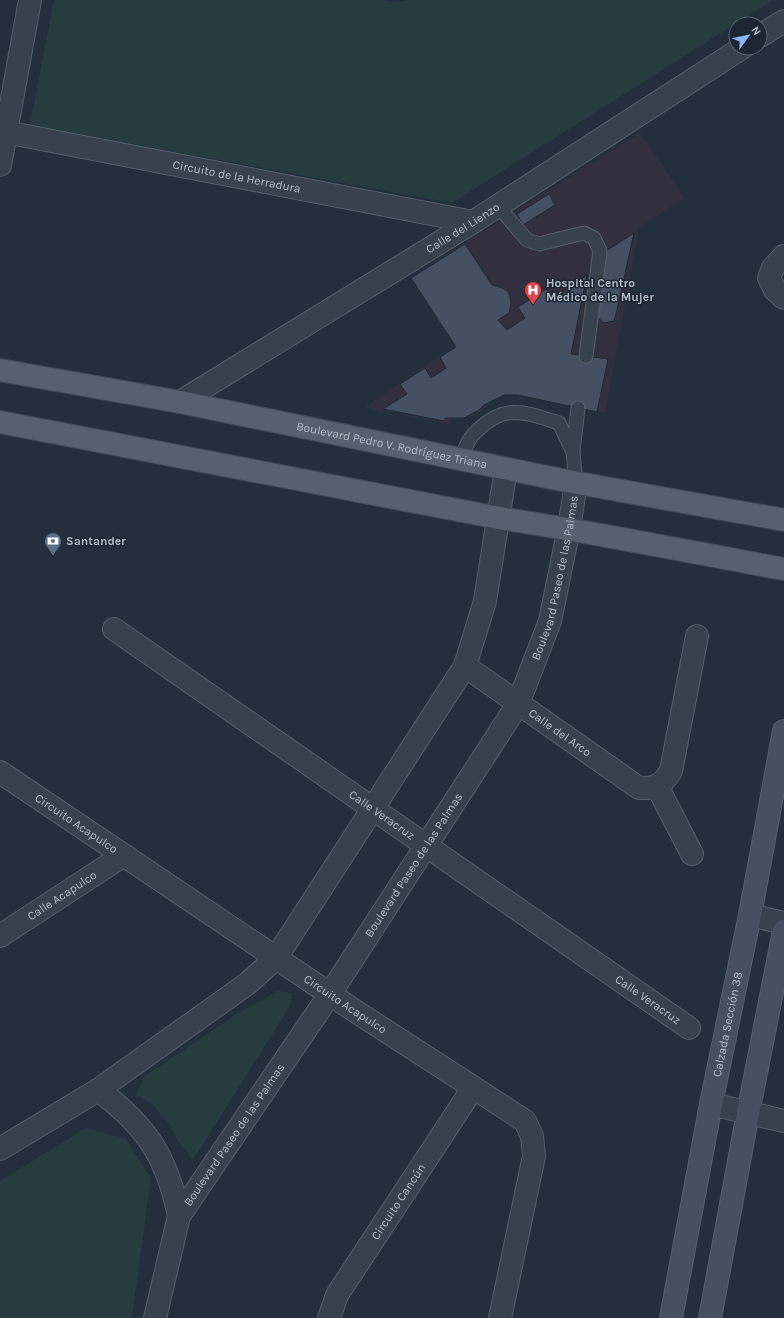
<svg xmlns="http://www.w3.org/2000/svg" width="784" height="1318" font-family="Karla,sans-serif">
<rect width="100%" height="100%" fill="#242f3e"/>
<path fill="#32303f" d="M640,133L685,198L639,228L605,413L570,407L523,396H509L494,399L483,410L471,416L454,413L449,424L365,407L463,340L419,271Z"/>
<path fill="#263c3f" d="M54,0H385L394,2L408,0H773L452,203L30,125Z
M278,991L292,993L290,1006L193,1160L178,1141L169,1123L152,1104L136,1094L144,1077L235,1015Z
M86,1128L126,1139L151,1178L132,1318H0V1181Z"/>
<path fill="#455162" stroke="#1f2835" d="M549,194L555,205L523,225L517,214Z
M634,233L617,310L614,321L604,323L598,318V306L606,251Z
M465,244L492,285L503,288L508,292L510,297L511,304L509,313L498,320L507,330L525,318L518,307L546,289L555,299L587,275L571,354L608,359L597,412L518,395H504L484,405L479,410L464,418H445L444,421L383,409L407,394L400,384L425,368L431,378L446,368L440,357L456,347L411,278Z"/>
<g fill="none" stroke-linecap="round" stroke-linejoin="round">
<g stroke="#565f6c" stroke-width="15">
<path id="lane" d="M498,206L527,240L539,244L584,233L594,238L600,251L586,356
M573,452L578,408
M460,459C464,452 467,441 473,435C502,403 522,411 559,423L573,452L576,483"/>
</g>
<g stroke="#565f6c" stroke-width="24">
<g id="street">
<path d="M760,36L784,21"/>
<path id="s1" d="M0,131L473,222"/>
<path d="M0,165L30,0"/>
<path d="M784,256L773,268L769,278L775,290L784,298"/>
<path id="s2" d="M180,402L473,222L742,48"/>
<path id="s3" d="M114,629L689,1028"/>
<path id="s4" d="M465,666L639,788C655,789 662,785 671,771L697,636"/>
<path id="s5" d="M0,772L352,1009L525,1121L532,1136L534,1156L500,1318"/>
<path d="M657,786L692,854"/>
<path d="M750,915L784,923"/>
<path id="s6" d="M0,936L124,855"/>
<path d="M98,1090C146,1125 167,1157 179,1216"/>
<path d="M711,1104L784,1121"/>
<path d="M0,1149L98,1090L247,984L276,958L465,666L485,601L506,469"/>
<path id="s7" d="M155,1318L179,1216L330,994L518,704L550,621L569,528L576,483"/>
<path id="s8" d="M329,1318L337,1295L473,1088"/>
</g>
</g>
<g stroke="#565f6c" stroke-width="24">
<g id="secondary">
<path id="s9" d="M671,1318L711,1104L750,915L784,731"/>
<path d="M710,1318L748,1113L784,931"/>
</g>
</g>
<g stroke="#414a57" stroke-width="24">
<g id="primary">
<path id="s10" d="M0,370L180,402L567,481L784,520"/>
<path d="M0,422L499,518C594,532 689,552 784,569"/>
</g>
</g>
<use href="#lane" stroke="#38414e" stroke-width="13"/>
<use href="#street" stroke="#38414e" stroke-width="22"/>
<use href="#secondary" stroke="#465061" stroke-width="22"/>
<use href="#primary" stroke="#56606e" stroke-width="22"/>
</g>
<defs>
<g id="hospital-pin" transform="scale(0.9)"><path d="M0 17L-7.5 6A9.5 9.5 0 1 1 7.5 6Z" fill="#e0444e" stroke="#1d2633"/><path d="M-5-5h3v3.5h4V-5h3V5h-3V1.5h-4V5h-3Z" fill="#fff"/></g>
<g id="bank-pin" transform="scale(0.9)"><path d="M0 17L-7.5 6A9.5 9.5 0 1 1 7.5 6Z" fill="#5c6f8a" stroke="#1d2633"/><path d="M-6-4H6V4H-6ZM0-2.3a2.3 2.3 0 1 0 0 4.6a2.3 2.3 0 1 0 0-4.6Z" fill="#fff"/></g>
</defs>
<g fill-rule="evenodd">
<use href="#hospital-pin" x="533" y="290"/>
<use href="#bank-pin" x="53" y="541"/>
</g>
<g text-anchor="middle" stroke-width="3" stroke-linejoin="round" paint-order="stroke">
<g font-size="12" fill="#b4bcc9" stroke="#1d2633">
<text dy="4" stroke="none"><textPath href="#s1" startOffset="241">Circuito de la Herradura</textPath></text>
<text dy="4" stroke="none"><textPath href="#s2" startOffset="332">Calle del Lienzo</textPath></text>
<text dy="4" stroke="none"><textPath href="#s10" startOffset="399">Boulevard Pedro V. Rodríguez Triana</textPath></text>
<text dy="4" stroke="none"><textPath href="#s7" startOffset="851">Boulevard Paseo de las Palmas</textPath></text>
<text dy="4" stroke="none"><textPath href="#s4" startOffset="116">Calle del Arco</textPath></text>
<text dy="4" stroke="none"><textPath href="#s3" startOffset="326">Calle Veracruz</textPath></text>
<text dy="4" stroke="none"><textPath href="#s5" startOffset="92">Circuito Acapulco</textPath></text>
<text dy="4" stroke="none"><textPath href="#s7" startOffset="527">Boulevard Paseo de las Palmas</textPath></text>
<text dy="4" stroke="none"><textPath href="#s6" startOffset="74">Calle Acapulco</textPath></text>
<text dy="4" stroke="none"><textPath href="#s3" startOffset="650">Calle Veracruz</textPath></text>
<text dy="4" stroke="none"><textPath href="#s5" startOffset="416">Circuito Acapulco</textPath></text>
<text dy="4" stroke="none"><textPath href="#s9" startOffset="299">Calzada Sección 38</textPath></text>
<text dy="4" stroke="none"><textPath href="#s7" startOffset="203">Boulevard Paseo de las Palmas</textPath></text>
<text dy="4" stroke="none"><textPath href="#s8" startOffset="136">Circuito Cancún</textPath></text>
</g>
<g font-size="12" font-weight="bold" fill="#b4bcc9" stroke="#1d2633" text-anchor="start">
<text x="546" y="287">Hospital Centro<tspan x="546" dy="14">Médico de la Mujer</tspan></text>
<text x="66" y="545">Santander</text>
</g>
</g>
<g transform="translate(748 36) rotate(57)"><circle r="19" fill="#1d2633" stroke="#59626f"/>
<path d="M0-3L7 15L0 10L-7 15Z" fill="#8ab4f8"/>
<text y="-6" font-size="11" font-weight="bold" text-anchor="middle" fill="#b4bcc9">N</text>
</g>
</svg>
